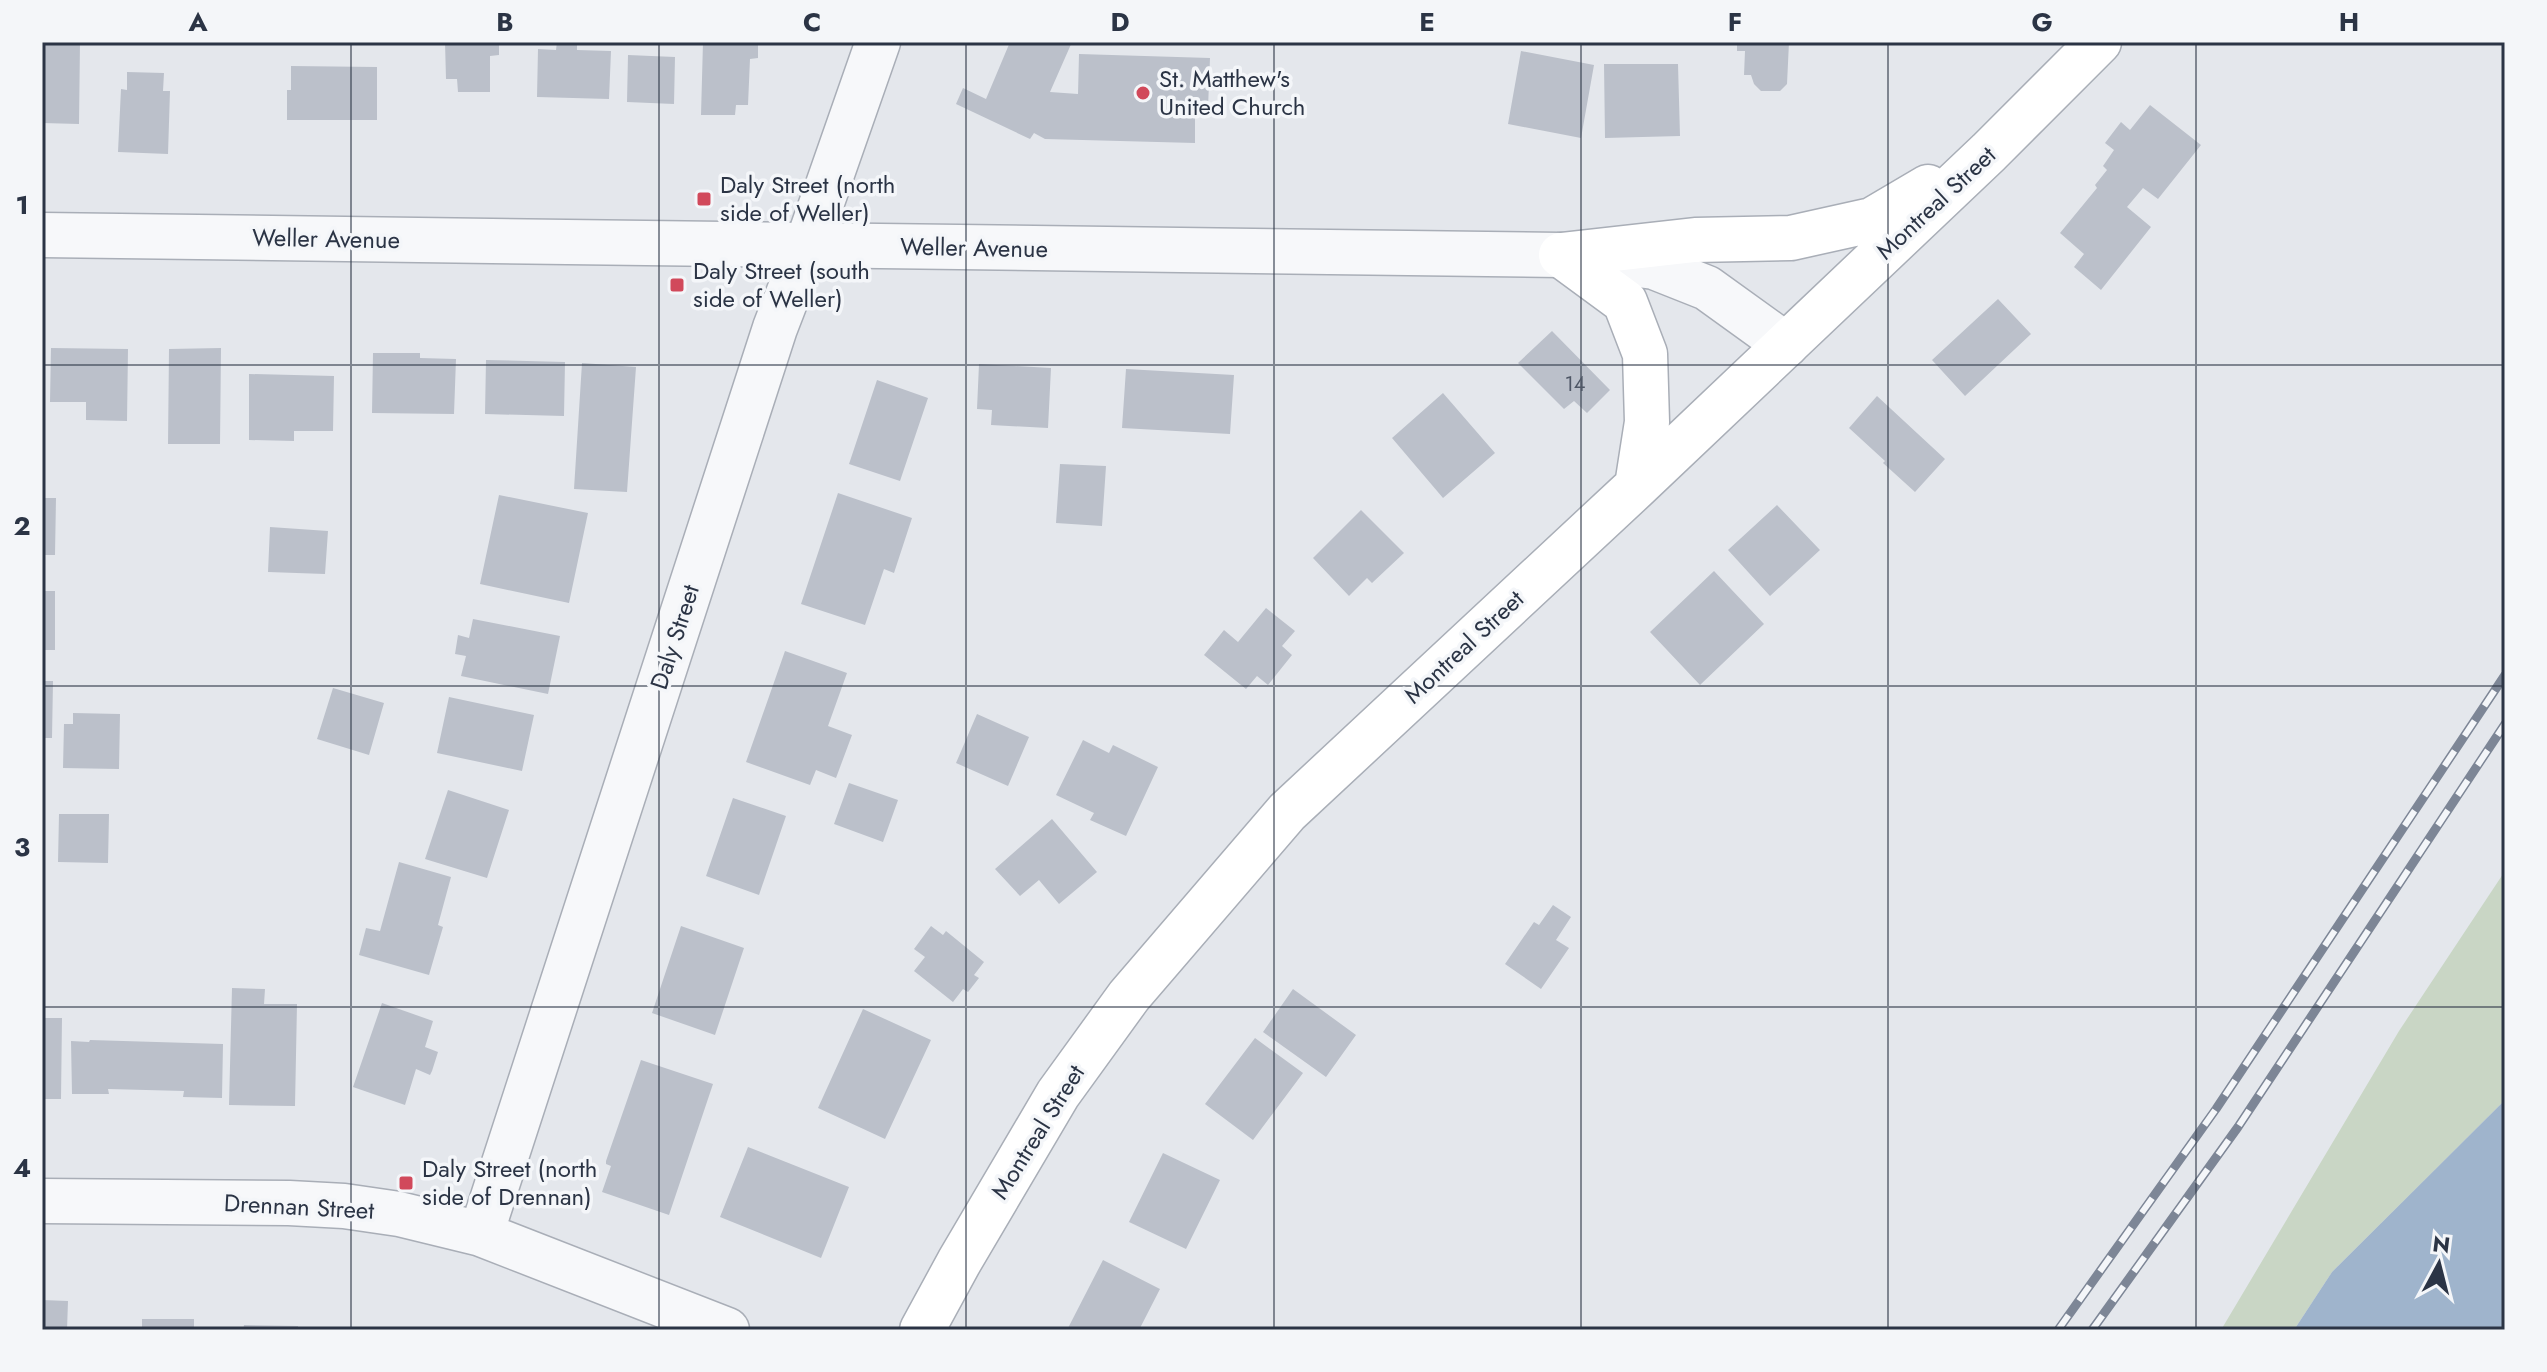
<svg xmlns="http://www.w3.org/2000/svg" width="2547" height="1372" font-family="Jost,sans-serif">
<rect width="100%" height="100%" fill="#e4e7ec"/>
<path fill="#c9d6c5" d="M2505,871V1100L2332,1272L2294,1330H2221L2399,1031Z"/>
<path fill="#9fb4cc" d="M2505,1100V1330H2294L2332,1272Z"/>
<path fill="#bbc0ca" d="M42,42H80L79,124L42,123Z
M445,42H499V55L490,56V92H458L457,79H446Z
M557,42H577V50L611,51L609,99L537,97L538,49L556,50Z
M703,42H758V58L750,59L748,105H736L735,115H701Z
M1010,42H1072L1050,92L1078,94L1079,54L1210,58L1208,108L1195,107V143L1045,139L1034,133L1030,139L956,104L963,88L986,99Z
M1737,42H1789L1787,84L1780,91H1761L1754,84L1751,75H1744L1745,51H1737Z
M1521,51L1594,65L1581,138L1508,124Z
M628,55L675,57L674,104L627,102Z
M1604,64H1678L1680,136L1605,138Z
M291,66L377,67V120H287V90H291Z
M127,72L164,73L163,91H170L168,154L118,152L121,89L127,90Z
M2150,105L2201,145L2158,199L2143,188L2127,207L2151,227L2101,290L2074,267L2084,254L2060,233L2097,188L2095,185L2107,170L2103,166L2114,150L2105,143L2121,122L2130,130Z
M1998,299L2031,334L1965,396L1932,360Z
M1552,331L1610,390L1587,413L1574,401L1564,409L1518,363Z
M51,348L128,349L127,421L86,420V402H50Z
M221,348L220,444H168L169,349Z
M373,353H420V358L456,359L454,414L372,413Z
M486,360L565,362L564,416L485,414Z
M582,363L636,367L627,492L574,489Z
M979,364L1051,368L1048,428L991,425L992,410L977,409Z
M1126,369L1234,375L1230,434L1122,428Z
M249,374L334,376L333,431H294V441L249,440Z
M877,380L928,398L900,481L849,464Z
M1443,393L1495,453L1443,498L1392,438Z
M1877,396L1945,459L1915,492L1883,463L1885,461L1849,428Z
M1060,464L1106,466L1102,526L1056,523Z
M838,493L912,518L894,573L884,569L865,625L801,604Z
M499,495L588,513L569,603L480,584Z
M42,498H56L55,555H42Z
M1777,505L1820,550L1770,596L1728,550Z
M1361,510L1404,553L1372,583L1367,578L1349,596L1313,558Z
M270,527L328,531L325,574L268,572Z
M1714,571L1764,624L1700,685L1650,632Z
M42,591H55V650H42Z
M1266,608L1295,631L1282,646L1292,655L1268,685L1257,676L1246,689L1204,655L1224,630L1238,642Z
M473,619L560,636L548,694L461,676L466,656L455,654L458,635L469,638Z
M785,651L847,673L828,726L852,735L836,778L816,770L810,785L746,762Z
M42,681H53L52,738H42Z
M333,688L384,703L369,755L317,739Z
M449,697L534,715L522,771L437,753Z
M73,713L120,714L119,769L63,768L64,724H73Z
M977,714L1029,737L1008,786L956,763Z
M1083,740L1109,753L1113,745L1158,767L1126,836L1090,820L1094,813L1056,795Z
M849,783L898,800L883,842L834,824Z
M448,790L509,810L487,878L425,859Z
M733,798L786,816L759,895L706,876Z
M59,814H109L108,863L58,862Z
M1052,819L1097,872L1059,904L1039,880L1020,896L995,869Z
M399,862L451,877L438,925L443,927L429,975L359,955L366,928L380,931Z
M1553,905L1571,917L1556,940L1569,948L1541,989L1505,964L1534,922L1539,925Z
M681,926L744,948L715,1035L652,1013Z
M931,926L943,935L946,931L984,962L974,975L979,978L968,992L963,989L953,1002L914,971L925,957L914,949Z
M232,988L265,989L264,1004H297L295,1106L229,1105Z
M1293,989L1356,1035L1326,1077L1263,1032Z
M382,1003L433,1021L425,1047L438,1052L432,1071L430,1075L416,1069L405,1105L353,1087Z
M863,1009L931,1040L885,1139L818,1108Z
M42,1018H62L61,1099H42Z
M1255,1038L1303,1073L1253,1140L1205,1104Z
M90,1040L223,1044L222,1098L183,1097L184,1091L108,1089L109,1094H72L71,1041L89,1042Z
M641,1060L713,1084L669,1215L602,1192L611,1166L606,1164V1161Z
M748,1147L849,1187L821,1258L720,1217Z
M1163,1153L1220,1180L1186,1249L1129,1222Z
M1103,1260L1160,1289L1139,1330H1067Z
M42,1300L68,1301L67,1330H42Z
M142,1319H194V1330H142Z
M244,1325L298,1326V1330H243Z"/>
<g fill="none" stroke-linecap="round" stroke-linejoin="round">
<g stroke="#a9aeb7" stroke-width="47">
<path id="minor" d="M42,1201L289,1203L344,1206L399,1214L481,1234L727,1330
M481,1234L775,328L807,245L878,42"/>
</g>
<g stroke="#a9aeb7" stroke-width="47">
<path id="tertiary" d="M42,235L1561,255L1654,267L1707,288L1786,345"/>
</g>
<g stroke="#a9aeb7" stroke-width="47">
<path id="secondary" d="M1561,255L1695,240L1791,238L1872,220L1928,187
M1561,255L1625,302L1645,354L1647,422L1637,486
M922,1330L959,1262L1058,1094L1129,996L1287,812L1637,486L1989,152L2099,42"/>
</g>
<use href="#minor" stroke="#f7f8fa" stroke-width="44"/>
<use href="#tertiary" stroke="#f7f8fa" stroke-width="44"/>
<use href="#secondary" stroke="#fff" stroke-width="44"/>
<g stroke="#7d8696" stroke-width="9">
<path id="rail" d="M2058,1330L2216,1109L2505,675
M2092,1330L2238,1127L2505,724"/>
</g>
<use href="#rail" stroke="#f4f6f9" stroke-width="6" stroke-dasharray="18" stroke-linecap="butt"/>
</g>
<path fill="none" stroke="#2b3445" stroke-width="2" stroke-opacity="0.55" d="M351,42V1330M659,42V1330M966,42V1330M1274,42V1330M1581,42V1330M1888,42V1330M2196,42V1330M42,365H2505M42,686H2505M42,1007H2505"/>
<g fill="#d1495b" stroke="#f4f6f9" stroke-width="3">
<circle cx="1143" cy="93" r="8"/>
<rect x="696" y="191" width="16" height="16" rx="4"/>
<rect x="669" y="277" width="16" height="16" rx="4"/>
<rect x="398" y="1175" width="16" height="16" rx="4"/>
</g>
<g text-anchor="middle" stroke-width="7" stroke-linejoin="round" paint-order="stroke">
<g font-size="20" fill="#4f5766">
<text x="1575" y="391">14</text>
</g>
<g font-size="24" fill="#2b3445" stroke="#f4f6f9" text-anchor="start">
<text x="1159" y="87">St. Matthew's<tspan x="1159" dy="28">United Church</tspan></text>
<text x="720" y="193">Daly Street (north<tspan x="720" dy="28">side of Weller)</tspan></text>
<text x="693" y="279">Daly Street (south<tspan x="693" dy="28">side of Weller)</tspan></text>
<text x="422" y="1177">Daly Street (north<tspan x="422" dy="28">side of Drennan)</tspan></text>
</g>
<g font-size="24" fill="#2b3445" stroke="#f4f6f9">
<text transform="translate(1936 203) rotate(-43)" y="8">Montreal Street</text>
<text transform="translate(326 239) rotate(1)" y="8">Weller Avenue</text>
<text transform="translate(974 248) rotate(1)" y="8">Weller Avenue</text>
<text transform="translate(675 637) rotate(-72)" y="8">Daly Street</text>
<text transform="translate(1464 647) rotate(-43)" y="8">Montreal Street</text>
<text transform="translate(1038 1132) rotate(-58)" y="8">Montreal Street</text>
<text transform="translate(299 1207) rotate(3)" y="8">Drennan Street</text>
</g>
</g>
<rect width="2547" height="1372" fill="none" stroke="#f4f6f9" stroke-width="88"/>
<g transform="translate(2439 1264) rotate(7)" stroke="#f4f6f9" stroke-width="6" paint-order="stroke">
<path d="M0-6L14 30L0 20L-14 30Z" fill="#2b3445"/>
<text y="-12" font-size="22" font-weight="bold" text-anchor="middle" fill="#2b3445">N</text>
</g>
<rect x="44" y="44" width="2459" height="1284" fill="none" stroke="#2b3445" stroke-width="3"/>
<g font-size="26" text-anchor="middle" font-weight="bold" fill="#2b3445">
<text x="198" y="31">A</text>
<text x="505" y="31">B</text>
<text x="812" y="31">C</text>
<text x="1120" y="31">D</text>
<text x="1427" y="31">E</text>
<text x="1735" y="31">F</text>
<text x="2042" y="31">G</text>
<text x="2349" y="31">H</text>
<text x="22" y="214">1</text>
<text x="22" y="535">2</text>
<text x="22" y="856">3</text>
<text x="22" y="1177">4</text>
</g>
</svg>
